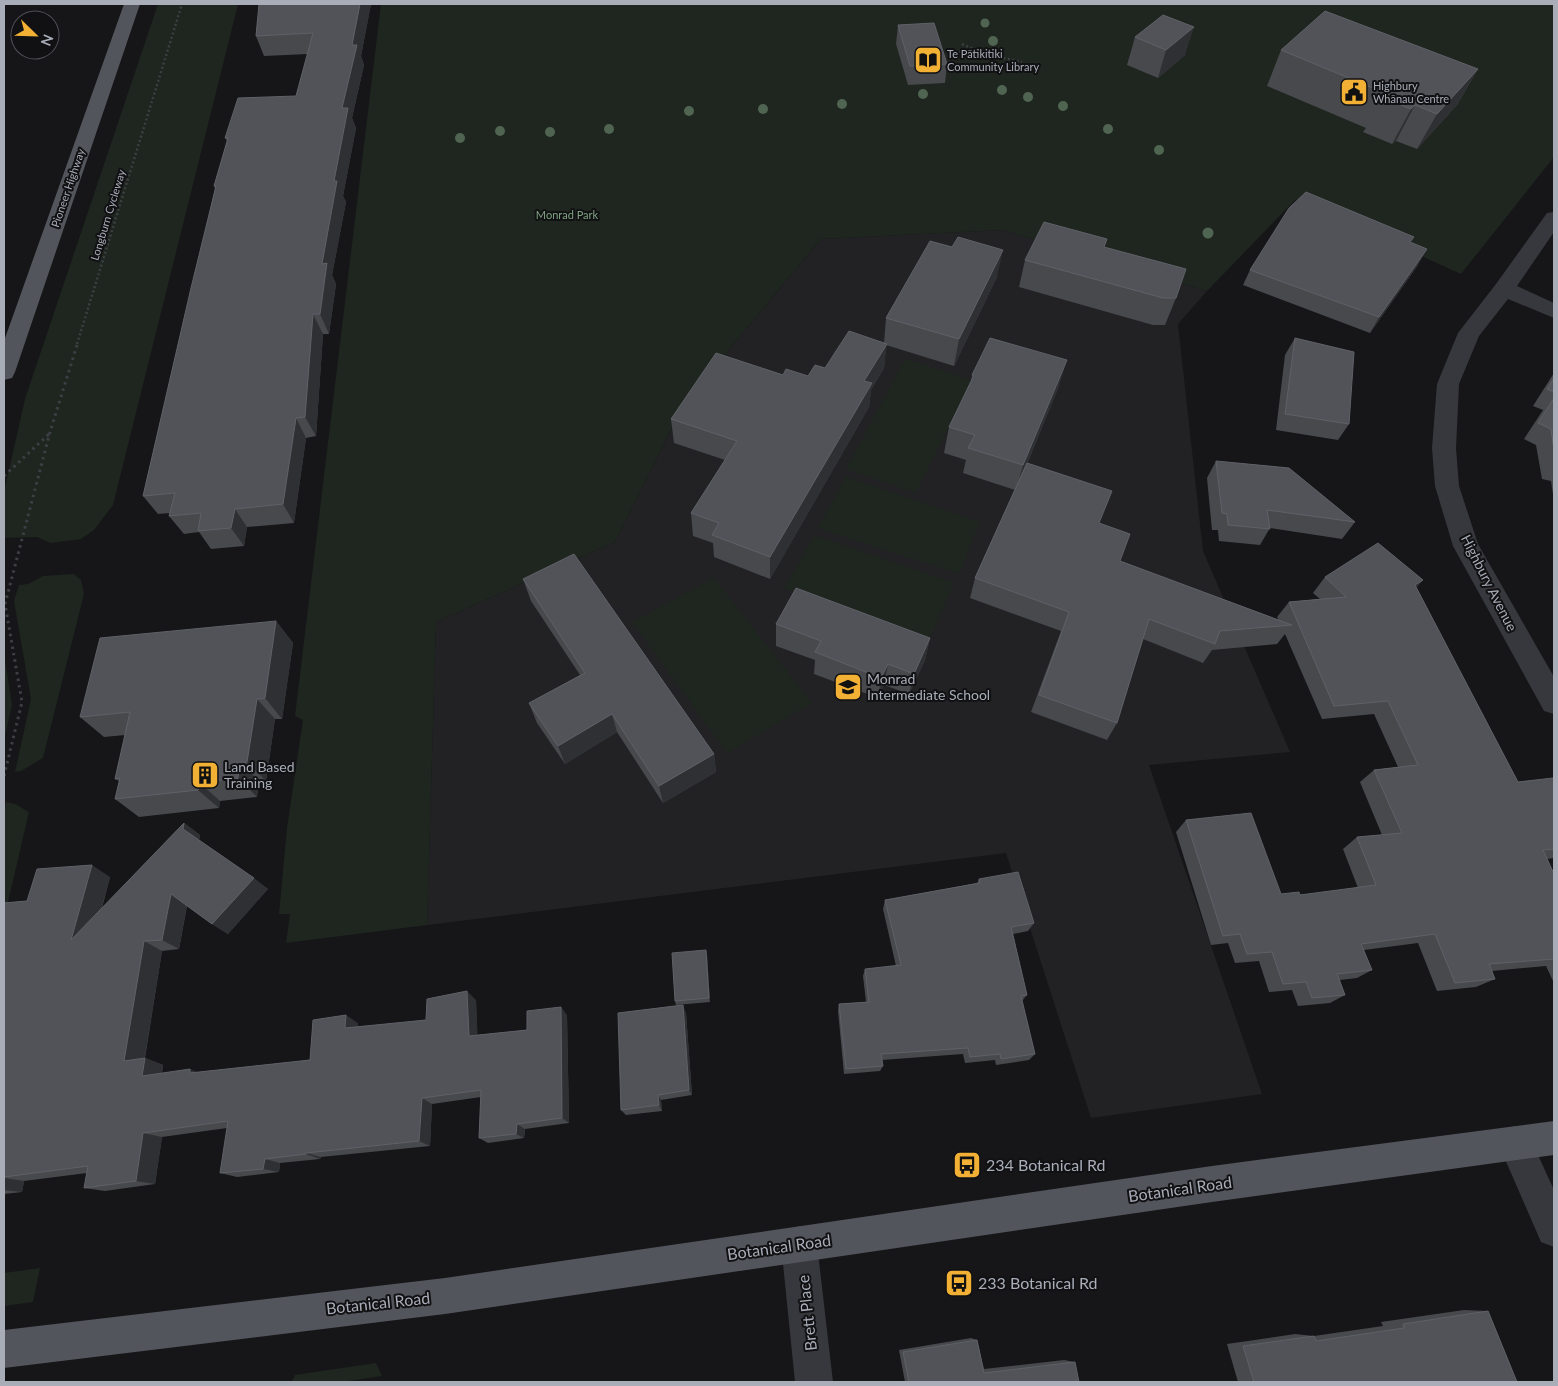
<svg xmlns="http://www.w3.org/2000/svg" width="1558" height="1386" font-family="Lato,sans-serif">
<rect width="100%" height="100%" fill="#161618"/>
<path fill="#222225" d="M1003,230L1207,291L1178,324L1203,551L1290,752L1149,765L1262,1094L1091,1118L1006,853L427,925L436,622L615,542L683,405L821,239Z"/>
<path fill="#1e261f" d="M158,4H238L113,505L94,530L81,539L51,543L37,537L4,538V492L25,399Z
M381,4H1554V157L1461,274L1296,199L1207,291L1003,230L821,239L683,405L615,542L436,622L427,925L286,943L290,914H279L287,828L303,720L295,716Z
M905,359L972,380L916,493L846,469Z
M846,477L980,522L959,574L818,528Z
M814,535L954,583L929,640L784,589Z
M74,574L81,580L84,594L43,758L21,771L15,772L31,699L14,601L19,585L28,584L43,576Z
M714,578L812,703L727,753L632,622Z
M4,654L12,705L4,740Z
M6,802L15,804L29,812L4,919V814Z
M40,1268L33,1302L4,1306V1273Z
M376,1363L382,1376L342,1382H292L295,1375Z"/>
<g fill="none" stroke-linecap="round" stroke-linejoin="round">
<path stroke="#3d3f44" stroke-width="2.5" stroke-dasharray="2 2.5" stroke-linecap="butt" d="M962,44L980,52
M941,51L980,53L1022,62
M958,68L1018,65
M77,344L182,4"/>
<path stroke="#3d3f44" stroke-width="3" stroke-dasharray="2.5 4" stroke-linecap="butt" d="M4,476L50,433
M4,776L22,702L5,604L50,432L78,342"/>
<path fill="#37383d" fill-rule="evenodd" d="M1554,212V232L1517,286L1554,303V318L1508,299L1479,336L1459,384L1456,448L1459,486L1478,544L1554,677V714L1544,711L1453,546L1435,486L1432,448L1437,384L1458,333L1496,284L1547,213Z
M1515,1126L1527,1131L1554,1190V1247L1541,1242L1498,1143L1503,1131Z
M799,1226L812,1231L817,1244L833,1382H795L781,1244L786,1231Z"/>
<path fill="#53555c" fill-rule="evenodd" d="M124,4H140L15,372L12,378L4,380V341Z
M1554,1121V1155L1212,1202L445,1314L4,1368V1330L445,1278L1212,1166Z"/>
</g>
<g fill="#506452">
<circle cx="985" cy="23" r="4.5"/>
<circle cx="993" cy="41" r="5"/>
<circle cx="1002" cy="90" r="5"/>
<circle cx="923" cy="94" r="5"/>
<circle cx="1028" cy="97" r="5"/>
<circle cx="842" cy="104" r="5"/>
<circle cx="1063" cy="106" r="5"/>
<circle cx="763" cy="109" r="5"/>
<circle cx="689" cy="111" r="5"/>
<circle cx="609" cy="129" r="5"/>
<circle cx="1108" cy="129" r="5"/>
<circle cx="500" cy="131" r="5"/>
<circle cx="550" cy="132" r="5"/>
<circle cx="460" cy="138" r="5"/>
<circle cx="1159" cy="150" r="5"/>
<circle cx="1208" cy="233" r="5.5"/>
</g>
<path fill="#47494d" d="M259,4H371L361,56L364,65L352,118L356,128L343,196L346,202L332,275L336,284L329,334H323L316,436L306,438L294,523L247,527L244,546L211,549L199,532L184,534L169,516L170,513L158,514L143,496L215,189L214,186L227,141L225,138L296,96L308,54L264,56L256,36Z
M898,25L947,64L945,83L908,85L896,44Z
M1135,37L1185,55L1158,78L1127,65Z
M1281,50L1478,69L1457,105L1417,149L1396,141L1392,144L1363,132L1366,128L1267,86Z
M1107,239L1104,247L1176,298L1165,325H1153L1019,287L1025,260Z
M1411,243L1418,265L1370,333L1243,285L1250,270Z
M997,277L954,366L886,345L884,368L871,390L869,407L770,579L714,557L713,543L693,536L691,513L725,460L674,443L671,419L783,375L808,376L884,343L886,318Z
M1295,338L1349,424L1338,440L1276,430L1285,355Z
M1554,373V501L1551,481L1542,479L1536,445L1524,439L1543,410L1533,406Z
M972,375L1059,386L1027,464L1099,523L1120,561L1279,620L1277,617L1289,602L1320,599L1313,593L1325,577L1423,580L1416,588L1518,782L1554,781V858L1547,859L1554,874V983L1546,966L1492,971L1495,979L1476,987L1437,991L1418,943L1364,950L1372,970L1357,978L1340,980L1345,995L1330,1003L1298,1006L1292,990L1269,992L1259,961L1235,963L1228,943L1211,945L1176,832L1186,820L1281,894L1300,895L1358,888L1343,849L1357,837L1382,835L1360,782L1374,770L1398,767L1374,714L1322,719L1285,634L1277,644L1212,650L1203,663L1143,639L1117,723L1107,740L1031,712L1061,631L970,598L975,578L1015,490L963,473L966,460L944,453L949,427L971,383Z
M1216,461L1355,522L1342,539L1270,528L1260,545L1219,541L1218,530H1212L1207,478Z
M523,579L714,754L716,772L663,803L617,732L565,764L537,723L529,703L580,675L531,601Z
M276,621L293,643L282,719H275L266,781H259L257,797L220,801L219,808L139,817L115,799L119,781L115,779L125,735L104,737L80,717Z
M776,624L930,638L925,660L909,694L884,685L878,698L814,674L815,660L776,646Z
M184,823L200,835L199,840L268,889L228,934L212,924L187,906L179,949L162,951L145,1058L163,1065L162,1073L198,1072L310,1060L358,1023V1027L426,1020L476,1000L477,1035L527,1030L567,1015L569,1123L525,1129L524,1138L488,1143L479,1138L481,1097L432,1104L430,1146L321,1157L320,1159L280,1163L279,1172L237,1177L220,1173L227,1128L162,1137L155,1184L105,1191L84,1188L87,1173L24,1181L22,1192L4,1194V903L27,901L110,877L102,908Z
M979,879L1034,923L1028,931L1013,934L1027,995L1022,1001L1035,1054L1029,1060L996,1065L995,1060L965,1063L963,1054L882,1060L883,1066L880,1071L844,1074L838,1011L839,1004L866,1002L863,976L865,969L896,966L883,909L885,900L977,883Z
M707,954L710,1002L676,1005L675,1001Z
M686,1013L692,1095L661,1100L662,1111L626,1115L621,1110Z
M1464,1310L1488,1311L1517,1382H1238L1227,1344L1295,1334L1314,1336L1383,1326L1381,1322Z
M971,1338L977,1340L984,1369L1064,1360L1075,1362L1079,1382H905L899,1350Z"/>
<path fill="#2f3033" d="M360,4H371L361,56L364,65L352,118L356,128L343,196L346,202L332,275L336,284L329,334L320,314L322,264L334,181L342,108L352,45Z
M1194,27L1185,55L1158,78L1166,50Z
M1478,69L1457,105L1417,149L1437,114Z
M1415,105L1396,141L1392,144L1411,109Z
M1427,249L1418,265L1370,333L1379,317Z
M1003,250L997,277L954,366L959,339Z
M313,314L323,334L316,436L305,417Z
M887,344L884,368L871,390L869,407L770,579V557L864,381Z
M1067,360L1059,386L1016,490L1023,465Z
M296,418L306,438L294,523L283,504Z
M235,509L247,527L244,546L231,528Z
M1423,580L1409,595L1415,585Z
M276,621L293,643L282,719L265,698Z
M930,638L925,660L909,694L914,674Z
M888,664L884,685L878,698L881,678Z
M257,699L275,719L266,781L247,762Z
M612,714L617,732L565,764L558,746Z
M714,754L716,772L663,803L659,786Z
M240,762L259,781L257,797L238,778Z
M200,783L220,801L219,808L198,790Z
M184,823L200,835L199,841L183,829Z
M92,865L110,877L90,950L71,940Z
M254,878L268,889L228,934L212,924Z
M171,894L187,904L179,949L162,940Z
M144,941L162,951L143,1068L124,1061Z
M706,950L707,954L710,1002L709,998Z
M467,991L476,1000L478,1044L469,1036Z
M683,1005L686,1013L692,1095L689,1090Z
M561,1007L567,1015L569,1123L562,1118Z
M346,1015L358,1023V1035L345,1028Z
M145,1058L163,1065L161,1082L142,1076Z
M190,1069L207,1076L190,1073Z
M658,1095L661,1100L662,1111L659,1105Z
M422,1098L432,1104L430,1146L419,1141Z
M517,1124L525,1129L524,1138L516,1134Z
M143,1133L162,1137L155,1184L136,1181Z
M306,1153L321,1157L320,1159L306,1154Z
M265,1159L280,1163L279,1172L263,1169Z
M4,1178L24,1181L22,1192L4,1190Z"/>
<path fill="#525359" stroke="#5f6168" d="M259,4H360L352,45H357L342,108H348L334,181H337L322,264L327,263L320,314H313L305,417L296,418L283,504L235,509L231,528L198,531L201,513L169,516L175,493L143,496L191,288L216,186H214L228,138H225L238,98L296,96L313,33L256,36Z
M1325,11L1478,69L1437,114L1415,105L1411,109L1381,97L1385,93L1281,50Z
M1163,15L1194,27L1166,50L1135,37Z
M934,23L947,64L910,66L898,25Z
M1306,192L1414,237L1410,242L1427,249L1379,317L1250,270L1289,208Z
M1044,222L1107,239L1104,247L1186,269L1176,298H1163L1025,260Z
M958,237L1003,250L959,339L886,318L930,241L952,247Z
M849,331L887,344L864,381L872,383L770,557L712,535L719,523L691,513L737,441L671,419L716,353L783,375L786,369L808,376L815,365L825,368Z
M990,338L1067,360L1023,465L968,448L975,435L949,427L974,375H972Z
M1295,338L1354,352L1349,424L1285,414Z
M1554,378V392L1547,389Z
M1554,398V450L1551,429L1538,423Z
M1216,461L1289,468L1355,522L1267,510L1270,529L1228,525L1227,514L1222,513Z
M1027,463L1112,491L1099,523L1130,534L1120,561L1292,625L1220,631L1215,644L1149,619L1117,723L1039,695L1069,612L975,578Z
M1378,543L1423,580L1415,585L1518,782L1553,778L1554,781V849L1543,850L1554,874V959L1489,964L1495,979L1455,983L1435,934L1361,944L1372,970L1337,974L1345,995L1312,998L1306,982L1283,984L1272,952L1247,954L1240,934L1223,936L1186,820L1251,813L1281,894L1299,892L1300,895L1376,885L1357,837L1402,833L1374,770L1418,765L1388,701L1334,706L1289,602L1346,597L1325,577Z
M574,554L714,754L659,786L612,714L558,746L529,703L585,673L523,579Z
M796,588L930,638L914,674L888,664L881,678L815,652L821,641L776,624Z
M276,621L265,698L257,699L247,762H240L238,778L200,783L198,790L115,799L120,778L115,779L130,712L80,717L100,638Z
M184,823L183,829L254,878L212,924L171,894L162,940L144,941L124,1061L145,1058L142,1076L190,1069V1073L310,1060L313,1020L346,1015L345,1028L426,1020L427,999L467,991L469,1036L527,1030V1011L561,1007L562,1118L517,1124L516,1134L479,1138L481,1090L422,1098L419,1141L306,1153V1154L265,1159L263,1169L220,1173L228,1121L143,1133L136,1181L84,1188L88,1166L4,1177V903L27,901L37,869L92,865L71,940Z
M1018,872L1034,923L1011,927L1027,995L1021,996L1035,1054L1001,1059L1000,1054L970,1057L968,1048L881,1054L883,1066L846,1069L839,1004L869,1002L865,969L901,965L885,900L980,883L979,879Z
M706,950L709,998L675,1001L672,953Z
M683,1005L689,1090L658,1095L659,1105L621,1110L618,1013Z
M1488,1311L1517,1382H1254L1243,1346L1314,1336L1316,1341L1404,1328L1403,1324Z
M977,1340L984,1373L1075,1362L1079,1382H909L903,1352Z"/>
<defs>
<g id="library-square" transform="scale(1.4375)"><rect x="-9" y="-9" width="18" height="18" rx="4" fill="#f2b134" stroke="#111113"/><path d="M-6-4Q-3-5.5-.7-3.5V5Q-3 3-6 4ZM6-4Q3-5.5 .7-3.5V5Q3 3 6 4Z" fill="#111"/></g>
<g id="civic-square" transform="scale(1.4375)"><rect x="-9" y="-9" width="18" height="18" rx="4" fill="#f2b134" stroke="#111113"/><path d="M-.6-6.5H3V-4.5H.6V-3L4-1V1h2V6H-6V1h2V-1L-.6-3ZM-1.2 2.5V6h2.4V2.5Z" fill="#111"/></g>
<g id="school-square" transform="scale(1.4375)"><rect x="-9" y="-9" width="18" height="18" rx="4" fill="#f2b134" stroke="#111113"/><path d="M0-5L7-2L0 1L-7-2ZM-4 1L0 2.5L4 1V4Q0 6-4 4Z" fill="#111"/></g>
<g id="building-square" transform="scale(1.4375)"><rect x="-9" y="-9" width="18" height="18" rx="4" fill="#f2b134" stroke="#111113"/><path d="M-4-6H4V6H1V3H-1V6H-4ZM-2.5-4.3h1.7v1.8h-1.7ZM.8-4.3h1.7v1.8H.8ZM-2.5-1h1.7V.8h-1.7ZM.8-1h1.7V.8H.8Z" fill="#111"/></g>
<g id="bus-square" transform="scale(1.4375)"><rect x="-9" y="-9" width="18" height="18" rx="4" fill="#f2b134" stroke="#111113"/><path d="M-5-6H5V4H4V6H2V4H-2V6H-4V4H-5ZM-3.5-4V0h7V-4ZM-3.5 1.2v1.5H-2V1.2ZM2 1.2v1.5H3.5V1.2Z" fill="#111"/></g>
</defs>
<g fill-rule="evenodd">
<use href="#library-square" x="928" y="60"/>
<use href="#civic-square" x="1354" y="92"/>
<use href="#school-square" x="848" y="687"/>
<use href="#building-square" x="205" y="775"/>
<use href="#bus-square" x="967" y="1165"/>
<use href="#bus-square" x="959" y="1283"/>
</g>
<g text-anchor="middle" stroke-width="4" stroke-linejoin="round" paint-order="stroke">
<g font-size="11" fill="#a8adb8" stroke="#111113" text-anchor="start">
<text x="947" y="58">Te Pātikitiki<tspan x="947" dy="13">Community Library</tspan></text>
<text x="1373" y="90">Highbury<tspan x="1373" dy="13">Whānau Centre</tspan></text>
</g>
<g font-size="11" fill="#a8adb8" stroke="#111113">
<text transform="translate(68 188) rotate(-71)" y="4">Pioneer Highway</text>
<text transform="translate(108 215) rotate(-73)" y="4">Longburn Cycleway</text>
</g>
<g font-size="11" fill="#7fa381" stroke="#111113">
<text x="567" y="219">Monrad Park</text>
</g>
<g font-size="14" fill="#a8adb8" stroke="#111113">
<text transform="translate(1489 583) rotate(63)" y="5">Highbury Avenue</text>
</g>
<g font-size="14" fill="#a8adb8" stroke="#111113" text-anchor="start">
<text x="867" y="684">Monrad<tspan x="867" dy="16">Intermediate School</tspan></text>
<text x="224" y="772">Land Based<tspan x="224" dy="16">Training</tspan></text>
</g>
<g font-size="16" fill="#a8adb8" stroke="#111113" text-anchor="start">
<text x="986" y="1171">234 Botanical Rd</text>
<text x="978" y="1289">233 Botanical Rd</text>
</g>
<g font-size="16" fill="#a8adb8" stroke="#111113">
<text transform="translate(1180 1189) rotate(-8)" y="6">Botanical Road</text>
<text transform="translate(779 1247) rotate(-8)" y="6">Botanical Road</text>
<text transform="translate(378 1303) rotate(-6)" y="6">Botanical Road</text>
<text transform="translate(807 1313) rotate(-96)" y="6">Brett Place</text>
</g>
</g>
<rect width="1558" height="1386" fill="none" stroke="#a8adb8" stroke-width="10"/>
<g transform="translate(35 35) rotate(113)"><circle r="24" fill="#111113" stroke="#4d4f55"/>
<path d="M0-4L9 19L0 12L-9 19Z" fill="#f2b134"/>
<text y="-8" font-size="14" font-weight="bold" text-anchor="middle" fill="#a8adb8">N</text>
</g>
</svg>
